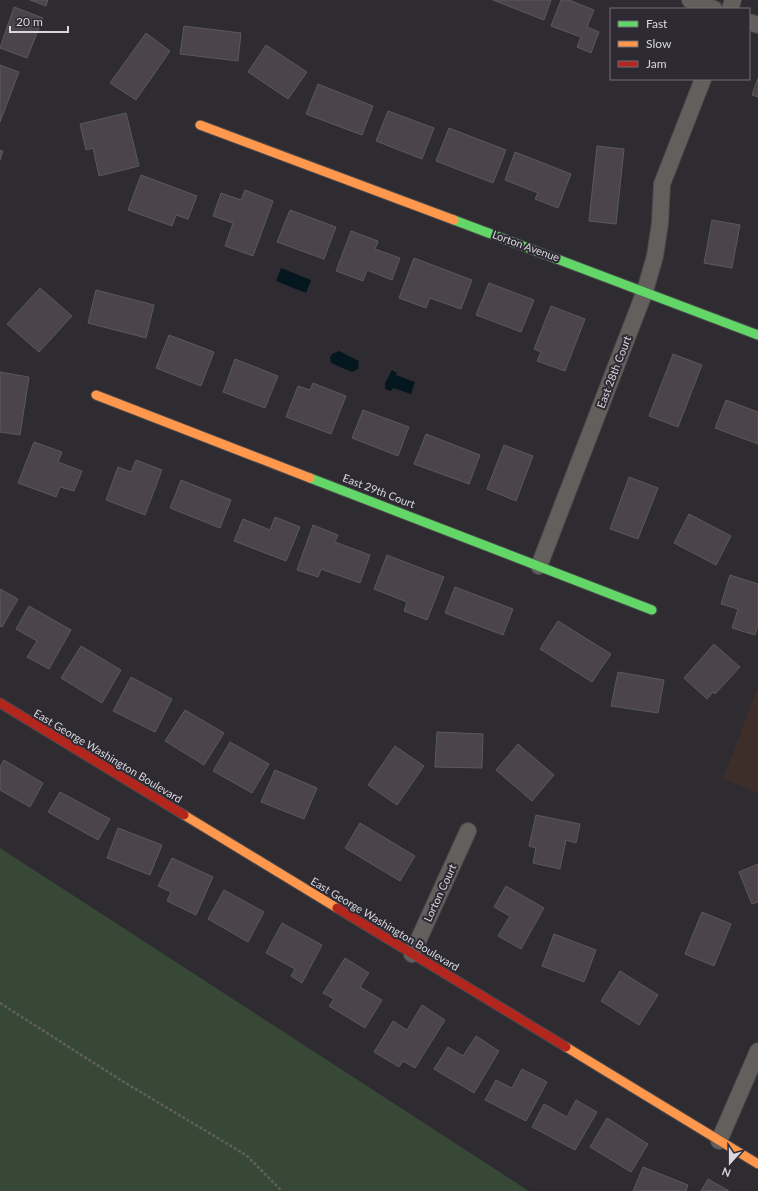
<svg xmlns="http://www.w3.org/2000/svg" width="758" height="1191" font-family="Lato,sans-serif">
<rect width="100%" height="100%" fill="#2e2c31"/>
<path fill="#3e2e2a" d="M758,687V793L723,779Z"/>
<path fill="#384837" d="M0,848L529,1191H0Z"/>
<path fill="#05171e" d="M281,268L311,280L306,293L276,281Z
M339,351L359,361L358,369L352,372L331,363L330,357L332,354Z
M392,370L397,373L396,375L415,382L411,394L393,388L391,391L385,389V383Z"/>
<path fill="#4b444a" stroke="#5b595c" d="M30,0H48L46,6Z
M493,0H551L544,20Z
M561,0H569L594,10L587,27L599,32L591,53L577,47L581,37L551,26Z
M14,7L43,18L27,58L0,48Z
M184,26L241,33L238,61L180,54Z
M146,33L170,51L136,100L110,83Z
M266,45L307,72L288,99L248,72Z
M0,65L19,72L0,122Z
M758,78V97L752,95Z
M318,84L373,106L362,135L306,114Z
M388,111L434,128L422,159L376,141Z
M126,113L139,166L99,176L93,148L86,150L80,124Z
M449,128L506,150L493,183L436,161Z
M597,146L624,149L616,224L589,221Z
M0,150L3,151L0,160Z
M515,152L571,174L558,208L535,199L538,193L505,180Z
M141,175L197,196L188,219L176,215L172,226L128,210Z
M245,190L273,201L253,256L225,246L233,223L213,216L221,193L241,200Z
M290,210L336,227L324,259L277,242Z
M712,220L740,225L732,268L704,263Z
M351,231L378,241L375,249L400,258L392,280L367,270L363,281L336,271Z
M414,258L472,280L461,309L430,298L426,308L399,298Z
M489,283L534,300L521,332L476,315Z
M40,288L72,316L39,352L7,324Z
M96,290L154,305L146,338L88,323Z
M551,306L585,319L565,371L537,361L541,352L534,349Z
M169,335L214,352L201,386L156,368Z
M673,354L702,365L678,427L649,416Z
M235,359L278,376L265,408L223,392Z
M0,372L29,377L20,435L0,432Z
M313,383L346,396L331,434L286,417L298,386L310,390Z
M726,400L758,412V444L715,428Z
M363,410L409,427L398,456L352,438Z
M426,434L480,455L469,484L414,464Z
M34,442L62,452L58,462L82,471L74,491L60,487L56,497L18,483Z
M504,445L533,456L516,501L487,489Z
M136,460L162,470L145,515L106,500L118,467L131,472Z
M629,477L658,488L638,539L610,529Z
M181,480L231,500L220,528L170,508Z
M689,514L731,536L716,565L674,543Z
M275,517L300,527L286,561L234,541L243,519L270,530Z
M313,525L338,535L335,542L370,555L360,583L321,569L318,577L297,570Z
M387,555L444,577L427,620L404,611L407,602L374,589Z
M730,575L758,584V625L755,635L732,628L738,609L721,604Z
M455,587L513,609L503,635L445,613Z
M0,589L18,599L2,627L0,626Z
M29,606L71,630L49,669L27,657L37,641L16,629Z
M558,621L611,654L592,682L540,649Z
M714,644L740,667L715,694L713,692L707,699L684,678Z
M81,646L121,670L102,703L61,678Z
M618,672L664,680L658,713L611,706Z
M131,677L172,699L155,732L113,711Z
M185,710L224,733L204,765L165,741Z
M437,732L483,734L482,768L435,767Z
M230,742L269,764L252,793L213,771Z
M518,744L554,775L532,801L496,770Z
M395,746L424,766L397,805L368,785Z
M4,760L43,783L30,807L0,790V767Z
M275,770L317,788L304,819L261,802Z
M60,792L110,819L98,840L48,812Z
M536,815L580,824L576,843L566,840L560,869L533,863L536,848L529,846Z
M360,823L415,856L400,881L345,848Z
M118,828L162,845L150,875L107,858Z
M172,858L213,877L196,915L167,901L171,892L158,886Z
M758,864V902L752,904L739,872Z
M506,886L544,908L521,949L498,936L510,916L494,907Z
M224,890L264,912L248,942L208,919Z
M702,912L731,924L714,966L685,954Z
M282,923L322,945L302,983L291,976L295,969L266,953Z
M554,934L596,950L584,982L542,966Z
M345,958L369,973L360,987L382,1000L365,1028L329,1006L334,999L323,993Z
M620,971L658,995L639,1025L601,1001Z
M422,1005L445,1020L415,1068L403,1061L399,1067L374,1052L393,1021L407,1030Z
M476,1036L499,1051L474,1093L434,1069L448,1047L463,1056Z
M522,1069L547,1082L526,1121L485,1100L496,1080L512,1088Z
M576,1100L597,1112L575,1150L532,1127L544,1104L567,1117Z
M607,1118L648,1144L631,1172L590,1147Z
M643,1167L688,1185L686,1191H633Z
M708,1179L729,1191H701Z"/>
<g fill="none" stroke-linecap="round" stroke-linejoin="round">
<g stroke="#49484c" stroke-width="18">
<path id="street" d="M690,0L714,9
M730,9L733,0
M749,22L758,25
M539,566L645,291L655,256L660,223L662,184L703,79
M412,954L468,831
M719,1141L758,1051"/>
</g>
<g stroke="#49484c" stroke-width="11">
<path id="fast" d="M454,220L758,335
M310,478L652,610"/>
</g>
<g stroke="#49484c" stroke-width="11">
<path id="slow" d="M200,125L454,220
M96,395L310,478
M184,815L337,908
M566,1047L758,1164"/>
</g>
<g stroke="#49484c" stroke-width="11">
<path id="jam" d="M0,703L184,815
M337,908L566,1047"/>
</g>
<path stroke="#605e5e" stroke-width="2.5" stroke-dasharray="3 2" stroke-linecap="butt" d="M0,1003L119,1079L246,1155L282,1191"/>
<use href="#street" stroke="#625f5c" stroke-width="16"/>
<use href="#fast" stroke="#63d668" stroke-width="9"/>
<use href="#slow" stroke="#ff974d" stroke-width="9"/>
<use href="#jam" stroke="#b3261e" stroke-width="9"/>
</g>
<g text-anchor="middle" stroke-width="4" stroke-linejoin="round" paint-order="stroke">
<g font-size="11" fill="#d9d7dd" stroke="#2d2a33">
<text transform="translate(526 246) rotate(20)" y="4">Lorton Avenue</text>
<text transform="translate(614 372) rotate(-69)" y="4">East 28th Court</text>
<text transform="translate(379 491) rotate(21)" y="4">East 29th Court</text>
<text transform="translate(108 756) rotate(31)" y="4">East George Washington Boulevard</text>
<text transform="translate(440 893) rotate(-65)" y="4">Lorton Court</text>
<text transform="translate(385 924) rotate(31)" y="4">East George Washington Boulevard</text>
</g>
</g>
<rect x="610" y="8" width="140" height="72" fill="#2d2a33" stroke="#726f77"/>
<rect x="618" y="21" width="20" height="6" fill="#63d668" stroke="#726f77"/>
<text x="646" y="28" font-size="12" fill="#d9d7dd">Fast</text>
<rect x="618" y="41" width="20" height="6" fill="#ff974d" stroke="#726f77"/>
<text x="646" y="48" font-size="12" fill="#d9d7dd">Slow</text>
<rect x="618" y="61" width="20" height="6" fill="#b3261e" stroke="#726f77"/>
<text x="646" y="68" font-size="12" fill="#d9d7dd">Jam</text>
<g transform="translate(730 1163) rotate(201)" stroke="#2d2a33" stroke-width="3" paint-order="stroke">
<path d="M0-3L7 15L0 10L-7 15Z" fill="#d9d7dd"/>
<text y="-6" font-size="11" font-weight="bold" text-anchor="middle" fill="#d9d7dd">N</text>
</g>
<path d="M10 26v6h58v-6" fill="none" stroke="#d9d7dd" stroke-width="2"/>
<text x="16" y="26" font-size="12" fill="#d9d7dd" stroke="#2d2a33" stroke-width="3" paint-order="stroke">20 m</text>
</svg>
